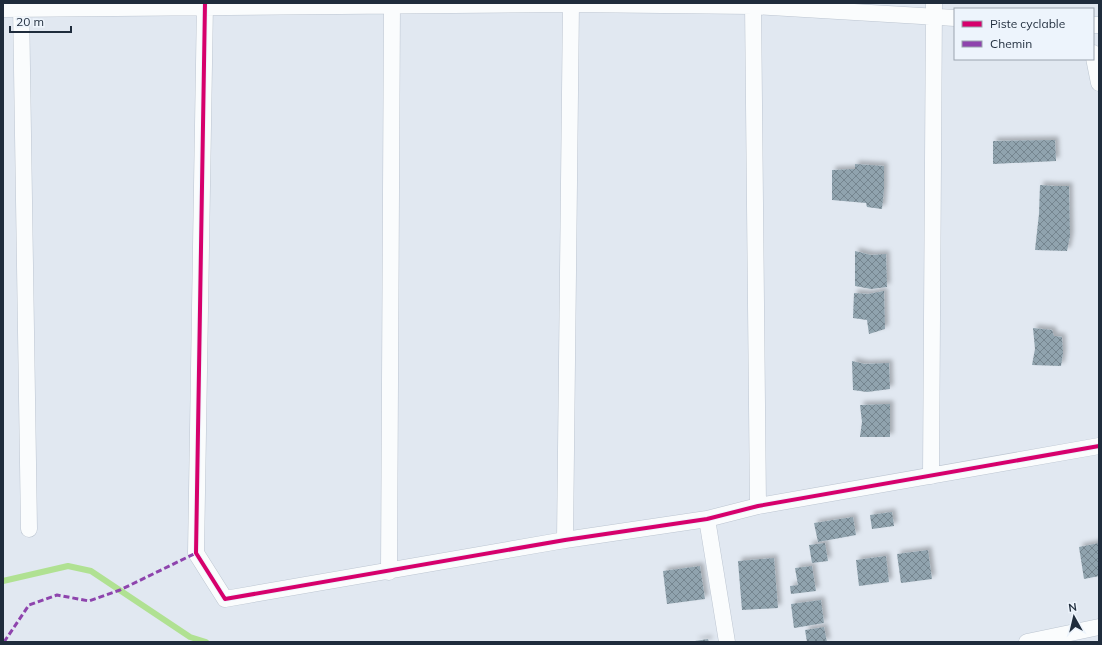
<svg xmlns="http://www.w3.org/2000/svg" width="1102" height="645" font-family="Mulish,sans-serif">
<defs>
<pattern id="building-cross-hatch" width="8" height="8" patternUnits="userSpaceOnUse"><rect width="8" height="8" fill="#90a3ae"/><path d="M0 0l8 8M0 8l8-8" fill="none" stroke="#75858f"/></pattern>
<filter id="shadow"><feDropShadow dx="3.5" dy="-3.5" stdDeviation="2" flood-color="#0004"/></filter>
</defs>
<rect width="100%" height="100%" fill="#e1e8f1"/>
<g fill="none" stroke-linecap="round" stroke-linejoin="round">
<path stroke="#b0e192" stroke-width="6" d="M3,581L68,566L91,571L190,637L206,642"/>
</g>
<path fill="url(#building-cross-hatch)" filter="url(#shadow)" d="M1055,140L1056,161L993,164V141Z
M855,164L884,166V189L882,209L867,207L866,203L832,200V170L855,169Z
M1040,185L1054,186H1069L1070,236L1067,251L1035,250L1039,214Z
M855,251L871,255L886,254L887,287L871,289L855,286Z
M884,291L885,329L869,334L867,320L853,318L854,293L868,294Z
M1033,328L1052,330L1054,336L1062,337L1063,353L1061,366L1032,365L1035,349Z
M852,361L865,364L889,363L890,389L867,392L853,390Z
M890,404V437H860L862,422L860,405Z
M892,512L894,526L872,529L870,515Z
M853,517L856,535L818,542L814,523Z
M825,543L828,561L812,563L809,545Z
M1099,543V576L1084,579L1079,547Z
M928,550L932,579L901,583L897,554Z
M886,556L889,582L859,586L856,560Z
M774,558L778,608L742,610L738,561Z
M700,566L705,599L667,604L663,571Z
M812,566L816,591L791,594L790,586L798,585L795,568Z
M821,600L824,623L794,628L791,604Z
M824,627L827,642H807L805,630Z
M708,639L709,642H695V641Z"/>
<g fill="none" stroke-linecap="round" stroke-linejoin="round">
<g stroke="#bcc5d1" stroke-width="17">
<path id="minor" d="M21,3L29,529
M205,3L196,553L225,599L565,540L707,519L758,506L1099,446
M753,3L758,506
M3,9L571,4L753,6L955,18
M1093,25H1099
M1093,53L1099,83
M931,476L934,3
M707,519L727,642
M565,540L571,3
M389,572L392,3
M1027,642L1099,627"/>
</g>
<use href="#minor" stroke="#fafcfd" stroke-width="16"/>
<path stroke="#8e44ad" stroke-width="3" stroke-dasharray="6 3" stroke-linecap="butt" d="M4,642L29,605L57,595L89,601L120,590L196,553"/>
<g stroke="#edf4fc" stroke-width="6">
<path id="cycleway" d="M205,3L196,553L225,599L565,540L707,519L758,506L1099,446"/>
</g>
<use href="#cycleway" stroke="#d6006c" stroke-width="4"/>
</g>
<rect width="1102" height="645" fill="none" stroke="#1f2c3c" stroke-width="8"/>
<rect x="954" y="8" width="140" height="52" fill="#edf4fc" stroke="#9ba4af"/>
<rect x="962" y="21" width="20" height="6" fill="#d6006c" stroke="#9ba4af"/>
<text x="990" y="28" font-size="12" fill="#1f2c3c">Piste cyclable</text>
<rect x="962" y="41" width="20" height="6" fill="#8e44ad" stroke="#9ba4af"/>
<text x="990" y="48" font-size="12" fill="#1f2c3c">Chemin</text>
<g transform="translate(1074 617) rotate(352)" stroke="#edf4fc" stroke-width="3" paint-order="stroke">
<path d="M0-3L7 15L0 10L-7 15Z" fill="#1f2c3c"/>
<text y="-6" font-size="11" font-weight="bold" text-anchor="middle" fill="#1f2c3c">N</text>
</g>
<path d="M10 26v6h61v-6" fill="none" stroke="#1f2c3c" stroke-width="2"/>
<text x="16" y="26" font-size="12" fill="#1f2c3c" stroke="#edf4fc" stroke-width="3" paint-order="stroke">20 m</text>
</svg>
